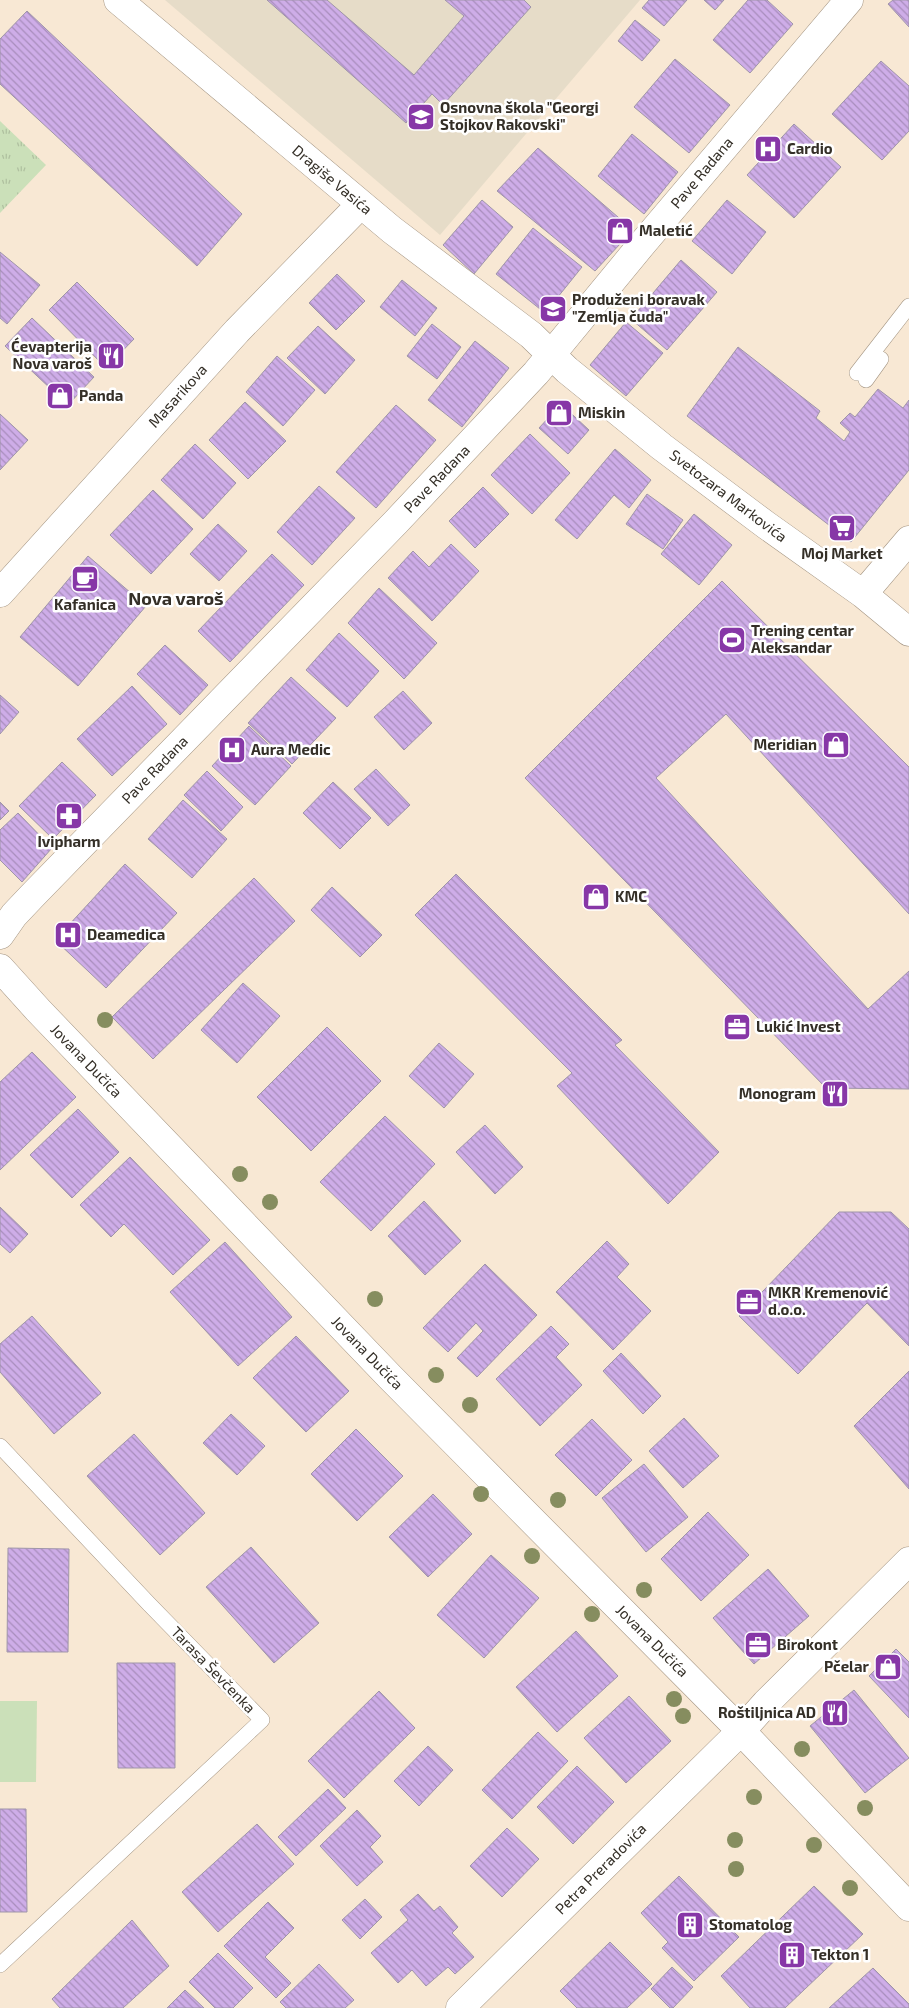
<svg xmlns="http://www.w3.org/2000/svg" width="909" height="2008" font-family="'Exo 2',sans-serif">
<defs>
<pattern id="grass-tufts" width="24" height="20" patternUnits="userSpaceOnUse" patternTransform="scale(1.25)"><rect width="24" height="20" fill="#cbe0b9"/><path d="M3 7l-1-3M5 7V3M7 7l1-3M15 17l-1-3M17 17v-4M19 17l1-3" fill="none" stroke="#afc09f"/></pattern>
<pattern id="building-back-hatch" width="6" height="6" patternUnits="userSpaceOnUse" patternTransform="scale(1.25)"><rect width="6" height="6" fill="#ceade8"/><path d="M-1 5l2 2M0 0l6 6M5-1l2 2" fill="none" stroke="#a88dbc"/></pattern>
</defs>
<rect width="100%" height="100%" fill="#f8e8d4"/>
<path fill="#e6dcc8" d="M165,0H640L440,235Z"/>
<path fill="url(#grass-tufts)" d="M0,121L46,165L0,213Z"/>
<path fill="#cbe0b9" d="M0,1701H37L36,1782H0Z"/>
<path fill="url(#building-back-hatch)" stroke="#9f95a9" d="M267,0H327L414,75L464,16L445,0H524L531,7L443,105L432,94L406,123Z
M649,0H687L664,26L642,8Z
M704,0H724L715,10Z
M748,0H767L793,24L750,73L713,40Z
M893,0H909V27L888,4Z
M27,11L242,214L197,266L0,84V39Z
M635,20L660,40L642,61L618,41Z
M675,59L730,105L689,153L634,107Z
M881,61L909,86V131L882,160L832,114Z
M794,124L841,167L794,218L747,175Z
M632,134L678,172L644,214L598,176Z
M538,148L633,230L595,271L497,191Z
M482,200L513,227L474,274L443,245Z
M727,200L766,232L732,274L692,241Z
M533,228L582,267L545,313L496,274Z
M0,252L40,285L7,324L0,318Z
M681,260L717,292L667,350L631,319Z
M337,274L365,301L336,330L309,303Z
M402,280L437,308L415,336L380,307Z
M77,282L134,339L106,368L49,310Z
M32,318L94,377L68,405L5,346Z
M626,322L663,353L626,396L590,365Z
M432,324L461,347L437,379L407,356Z
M318,326L355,360L325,394L287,358Z
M475,341L509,368L462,427L428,400Z
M738,347L820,411L816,418L844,441L850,432L840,423L850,413L855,417L878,389L903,408L909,400V470L851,542L687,416Z
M277,356L315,390L283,426L246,392Z
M245,402L286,441L248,479L209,440Z
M561,404L589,430L568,454L539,428Z
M396,405L436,440L376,508L336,472Z
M0,414L28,440L0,470Z
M530,434L570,473L532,514L491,475Z
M195,444L236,483L203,519L161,480Z
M615,449L651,480L629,508L614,495L577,539L555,520Z
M319,486L355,518L312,565L277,532Z
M483,487L509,514L475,548L449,521Z
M153,490L193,529L151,574L110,535Z
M647,494L683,520L663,549L626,524Z
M694,514L732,545L699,585L661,554Z
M218,524L247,551L219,581L190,554Z
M451,544L479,571L432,621L388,578L413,551L429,567Z
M272,554L304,585L230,662L198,631Z
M88,556L146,606L78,686L20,637Z
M722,581L909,767V914L726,714L656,778L868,1009L909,971V1089L826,1088L525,778Z
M379,588L437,643L404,679L348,623Z
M339,633L379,671L347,707L306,670Z
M165,645L208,685L180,715L137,674Z
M291,677L336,718L292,764L248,723Z
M132,686L167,724L112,776L77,739Z
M403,691L432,723L404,750L374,717Z
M0,695L19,712L0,734Z
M249,726L291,766L255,805L212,766Z
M62,762L96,795L53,839L19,806Z
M376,769L410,805L388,826L354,789Z
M207,771L243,807L221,831L184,795Z
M333,782L371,818L340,849L303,813Z
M183,800L227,839L192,878L148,839Z
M0,802L9,811L0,820Z
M18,813L52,848L22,882L0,860V830Z
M125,864L177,913L106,988L55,940Z
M456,874L622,1040L615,1045L719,1152L668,1204L557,1086L572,1073L415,915Z
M254,878L295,921L153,1059L112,1017Z
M332,887L382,935L360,957L311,910Z
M243,983L280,1016L237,1063L201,1030Z
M327,1027L381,1081L311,1151L257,1097Z
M439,1043L474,1074L444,1108L409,1076Z
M32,1052L76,1097L0,1170V1082Z
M78,1109L119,1152L72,1198L30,1155Z
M385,1116L435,1164L371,1231L320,1182Z
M485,1125L523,1167L495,1194L456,1152Z
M130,1157L210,1240L173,1275L124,1224L111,1237L80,1205Z
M424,1201L461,1241L425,1275L388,1236Z
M0,1207L28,1234L10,1253L0,1244Z
M839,1212H891L909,1229V1346L867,1303L798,1374L739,1316Z
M607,1241L629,1264L617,1277L651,1311L613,1350L556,1292Z
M225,1242L292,1317L238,1366L170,1292Z
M485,1264L537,1315L477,1377L457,1358L483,1331L476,1323L448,1352L423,1328Z
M32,1316L101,1393L54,1434L0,1372V1344Z
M551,1326L569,1344L556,1357L582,1385L540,1426L496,1379Z
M296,1336L349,1391L306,1432L253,1378Z
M621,1353L661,1396L643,1414L603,1371Z
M909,1371V1489L854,1426Z
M231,1414L265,1446L237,1475L203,1443Z
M684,1418L719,1456L683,1488L649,1451Z
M592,1419L632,1460L596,1496L555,1455Z
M356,1429L403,1476L357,1521L311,1474Z
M134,1434L205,1513L160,1555L87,1476Z
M644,1464L688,1517L646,1552L602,1498Z
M433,1494L472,1534L428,1577L389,1537Z
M708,1512L749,1555L701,1601L661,1559Z
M251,1547L319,1623L274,1663L206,1587Z
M8,1548L69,1549L68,1652H7Z
M491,1555L539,1598L484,1658L437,1615Z
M768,1569L809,1616L754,1664L713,1618Z
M576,1631L618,1676L557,1732L516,1687Z
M896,1649L909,1662V1718L869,1676Z
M117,1663H175V1768H118Z
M854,1690L909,1758L865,1793L810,1726Z
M379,1691L415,1728L344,1798L308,1761Z
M629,1696L671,1741L626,1783L584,1738Z
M538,1732L568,1761L512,1819L482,1790Z
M428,1746L453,1770L419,1806L394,1781Z
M577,1766L614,1802L573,1844L537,1807Z
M328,1789L346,1808L296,1856L278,1837Z
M0,1809H26L27,1912H0Z
M357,1810L381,1836L370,1847L383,1862L357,1886L320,1846Z
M257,1824L294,1864L218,1932L182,1892Z
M507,1828L539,1859L502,1897L470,1866Z
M679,1876L739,1937L694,1981L662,1948L668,1942L641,1913Z
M814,1886L863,1934L785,2008H750L721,1976Z
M418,1894L434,1911L440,1906L458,1927L452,1933L474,1957L455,1974L448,1967L426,1986L412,1970L398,1983L371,1953L408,1920L400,1910Z
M365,1899L382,1917L360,1939L342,1920Z
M268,1902L294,1928L265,1957L291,1983L276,1998L224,1946Z
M132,1920L169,1966L123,2008H60L52,1999Z
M610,1942L652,1984L627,2008H577L560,1991Z
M218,1953L253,1988L233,2008H215L189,1982Z
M319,1964L354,2000L345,2008H286L280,2002Z
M672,1967L693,1987L673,2008H670L651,1989Z
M873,1968L909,2004V2008H829Z
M185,1990L204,2008H167Z"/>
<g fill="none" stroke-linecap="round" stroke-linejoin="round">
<g stroke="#a39482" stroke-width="16">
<path id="lane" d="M857,373L909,306
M866,380L881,359
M0,1446L149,1604L262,1720L0,1965"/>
</g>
<g stroke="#a39482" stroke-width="29">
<path id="street" d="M118,0L392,230L531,335L567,370L662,447L766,525L863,594L909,632
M0,593L237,331L361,204
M863,594L909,540
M0,935L14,915L32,896L396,522L536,373L643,243L849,0
M0,968L38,1010L390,1377L741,1731L909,1907
M460,2008L741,1731L766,1703L909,1561"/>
</g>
<use href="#lane" stroke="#fff" stroke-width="15"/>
<use href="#street" stroke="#fff" stroke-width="28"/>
</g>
<g fill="#868d5f">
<circle cx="105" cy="1020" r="8"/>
<circle cx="240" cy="1174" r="8"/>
<circle cx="270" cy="1202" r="8"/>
<circle cx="375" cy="1299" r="8"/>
<circle cx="436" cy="1375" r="8"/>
<circle cx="470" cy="1405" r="8"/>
<circle cx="481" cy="1494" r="8"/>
<circle cx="558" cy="1500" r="8"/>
<circle cx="532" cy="1556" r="8"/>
<circle cx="644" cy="1590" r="8"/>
<circle cx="592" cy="1614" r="8"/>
<circle cx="674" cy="1699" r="8"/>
<circle cx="683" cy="1716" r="8"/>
<circle cx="802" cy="1749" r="8"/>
<circle cx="754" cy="1797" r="8"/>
<circle cx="865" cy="1808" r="8"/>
<circle cx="735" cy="1840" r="8"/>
<circle cx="814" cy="1845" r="8"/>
<circle cx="736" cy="1869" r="8"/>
<circle cx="850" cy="1888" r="8"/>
</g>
<defs>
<g id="school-square" transform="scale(1.4375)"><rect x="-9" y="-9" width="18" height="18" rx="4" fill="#8737a7" stroke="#fff"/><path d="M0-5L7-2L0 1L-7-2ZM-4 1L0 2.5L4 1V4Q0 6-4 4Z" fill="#fff"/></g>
<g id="hospital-square" transform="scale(1.4375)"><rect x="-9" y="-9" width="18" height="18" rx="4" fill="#8737a7" stroke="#fff"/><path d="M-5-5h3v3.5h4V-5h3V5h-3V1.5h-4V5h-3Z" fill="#fff"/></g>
<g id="shop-square" transform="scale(1.4375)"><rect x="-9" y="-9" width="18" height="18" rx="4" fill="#8737a7" stroke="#fff"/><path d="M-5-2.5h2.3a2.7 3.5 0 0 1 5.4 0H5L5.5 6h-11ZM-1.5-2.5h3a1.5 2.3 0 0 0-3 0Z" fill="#fff"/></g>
<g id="restaurant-square" transform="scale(1.4375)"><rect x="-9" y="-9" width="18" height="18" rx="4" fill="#8737a7" stroke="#fff"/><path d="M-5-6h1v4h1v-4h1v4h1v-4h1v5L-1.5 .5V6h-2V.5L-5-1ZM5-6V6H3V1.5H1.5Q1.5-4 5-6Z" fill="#fff"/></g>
<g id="supermarket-square" transform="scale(1.4375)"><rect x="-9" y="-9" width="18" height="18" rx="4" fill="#8737a7" stroke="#fff"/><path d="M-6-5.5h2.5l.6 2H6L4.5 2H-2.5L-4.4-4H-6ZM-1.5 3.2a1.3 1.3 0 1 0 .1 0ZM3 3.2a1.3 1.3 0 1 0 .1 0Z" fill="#fff"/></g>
<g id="cafe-square" transform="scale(1.4375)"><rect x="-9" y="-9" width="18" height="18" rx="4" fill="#8737a7" stroke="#fff"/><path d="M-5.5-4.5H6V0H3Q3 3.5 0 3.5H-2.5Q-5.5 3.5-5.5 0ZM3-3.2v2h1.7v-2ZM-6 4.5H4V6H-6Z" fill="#fff"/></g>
<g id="stadium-square" transform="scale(1.4375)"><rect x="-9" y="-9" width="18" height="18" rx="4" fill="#8737a7" stroke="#fff"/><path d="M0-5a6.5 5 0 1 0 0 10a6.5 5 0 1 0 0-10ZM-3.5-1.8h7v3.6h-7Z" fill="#fff"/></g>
<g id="pharmacy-square" transform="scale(1.4375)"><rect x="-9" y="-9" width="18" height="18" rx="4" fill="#8737a7" stroke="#fff"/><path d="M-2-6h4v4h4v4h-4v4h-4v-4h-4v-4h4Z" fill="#fff"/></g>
<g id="office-square" transform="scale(1.4375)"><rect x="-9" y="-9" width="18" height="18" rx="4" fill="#8737a7" stroke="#fff"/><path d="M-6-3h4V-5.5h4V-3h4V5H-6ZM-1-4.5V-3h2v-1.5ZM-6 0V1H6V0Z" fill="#fff"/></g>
<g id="building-square" transform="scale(1.4375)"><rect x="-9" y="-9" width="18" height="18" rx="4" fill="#8737a7" stroke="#fff"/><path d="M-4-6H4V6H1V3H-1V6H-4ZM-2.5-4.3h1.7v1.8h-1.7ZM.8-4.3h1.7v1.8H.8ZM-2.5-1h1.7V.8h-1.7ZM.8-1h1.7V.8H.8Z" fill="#fff"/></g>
</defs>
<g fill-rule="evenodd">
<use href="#school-square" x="421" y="117"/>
<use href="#hospital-square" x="768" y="149"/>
<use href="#shop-square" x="620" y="231"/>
<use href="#school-square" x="553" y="309"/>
<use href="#restaurant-square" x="111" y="356"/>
<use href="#shop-square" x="60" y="396"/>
<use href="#shop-square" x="559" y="413"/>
<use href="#supermarket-square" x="842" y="528"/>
<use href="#cafe-square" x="85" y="579"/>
<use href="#stadium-square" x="732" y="640"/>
<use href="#shop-square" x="836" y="745"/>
<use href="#hospital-square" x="232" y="750"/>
<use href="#pharmacy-square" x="69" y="816"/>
<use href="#shop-square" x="596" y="897"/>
<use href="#hospital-square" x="68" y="935"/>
<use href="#office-square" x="737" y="1027"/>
<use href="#restaurant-square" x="835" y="1094"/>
<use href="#office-square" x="749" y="1302"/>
<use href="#office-square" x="758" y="1645"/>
<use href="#shop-square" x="888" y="1667"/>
<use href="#restaurant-square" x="835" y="1713"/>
<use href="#building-square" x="690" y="1925"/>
<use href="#building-square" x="792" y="1955"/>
</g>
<g text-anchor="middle" stroke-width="5" stroke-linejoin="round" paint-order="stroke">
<g font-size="15" font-weight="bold" fill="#342f27" stroke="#fff" text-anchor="start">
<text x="440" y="113">Osnovna škola "Georgi<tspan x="440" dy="17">Stojkov Rakovski"</tspan></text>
<text x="787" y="154">Cardio</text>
<text x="639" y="236">Maletić</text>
<text x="572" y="305">Produženi boravak<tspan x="572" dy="17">"Zemlja čuda"</tspan></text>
<text x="92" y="352" text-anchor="end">Ćevapterija<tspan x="92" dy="17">Nova varoš</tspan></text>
<text x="79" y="401">Panda</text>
<text x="578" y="418">Miskin</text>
<text x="842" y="559" text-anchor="middle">Moj Market</text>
<text x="85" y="610" text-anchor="middle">Kafanica</text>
<text x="751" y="636">Trening centar<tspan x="751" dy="17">Aleksandar</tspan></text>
<text x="817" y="750" text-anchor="end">Meridian</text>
<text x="251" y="755">Aura Medic</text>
<text x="69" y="847" text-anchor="middle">Ivipharm</text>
<text x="615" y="902">KMC</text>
<text x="87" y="940">Deamedica</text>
<text x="756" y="1032">Lukić Invest</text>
<text x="816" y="1099" text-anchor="end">Monogram</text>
<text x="768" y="1298">MKR Kremenović<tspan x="768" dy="17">d.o.o.</tspan></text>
<text x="777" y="1650">Birokont</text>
<text x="869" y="1672" text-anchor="end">Pčelar</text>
<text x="816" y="1718" text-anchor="end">Roštiljnica AD</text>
<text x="709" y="1930">Stomatolog</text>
<text x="811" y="1960">Tekton 1</text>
</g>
<g font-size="15" fill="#342f27" stroke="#fff">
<text transform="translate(702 173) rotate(-50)" y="5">Pave Radana</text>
<text transform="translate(332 180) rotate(40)" y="5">Dragiše Vasića</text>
<text transform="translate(178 396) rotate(-48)" y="5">Masarikova</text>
<text transform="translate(437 479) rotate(-46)" y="5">Pave Radana</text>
<text transform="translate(728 496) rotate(37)" y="5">Svetozara Markovića</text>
<text transform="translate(155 770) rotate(-46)" y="5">Pave Radana</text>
<text transform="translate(86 1061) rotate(46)" y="5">Jovana Dučića</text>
<text transform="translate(367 1353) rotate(46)" y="5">Jovana Dučića</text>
<text transform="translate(652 1641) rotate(45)" y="5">Jovana Dučića</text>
<text transform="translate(213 1670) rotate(46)" y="5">Tarasa Ševčenka</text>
<text transform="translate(601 1869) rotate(-45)" y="5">Petra Preradovića</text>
</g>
<g font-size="18" font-weight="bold" fill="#342f27" stroke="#fff">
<text x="176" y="605">Nova varoš</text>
</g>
</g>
</svg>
